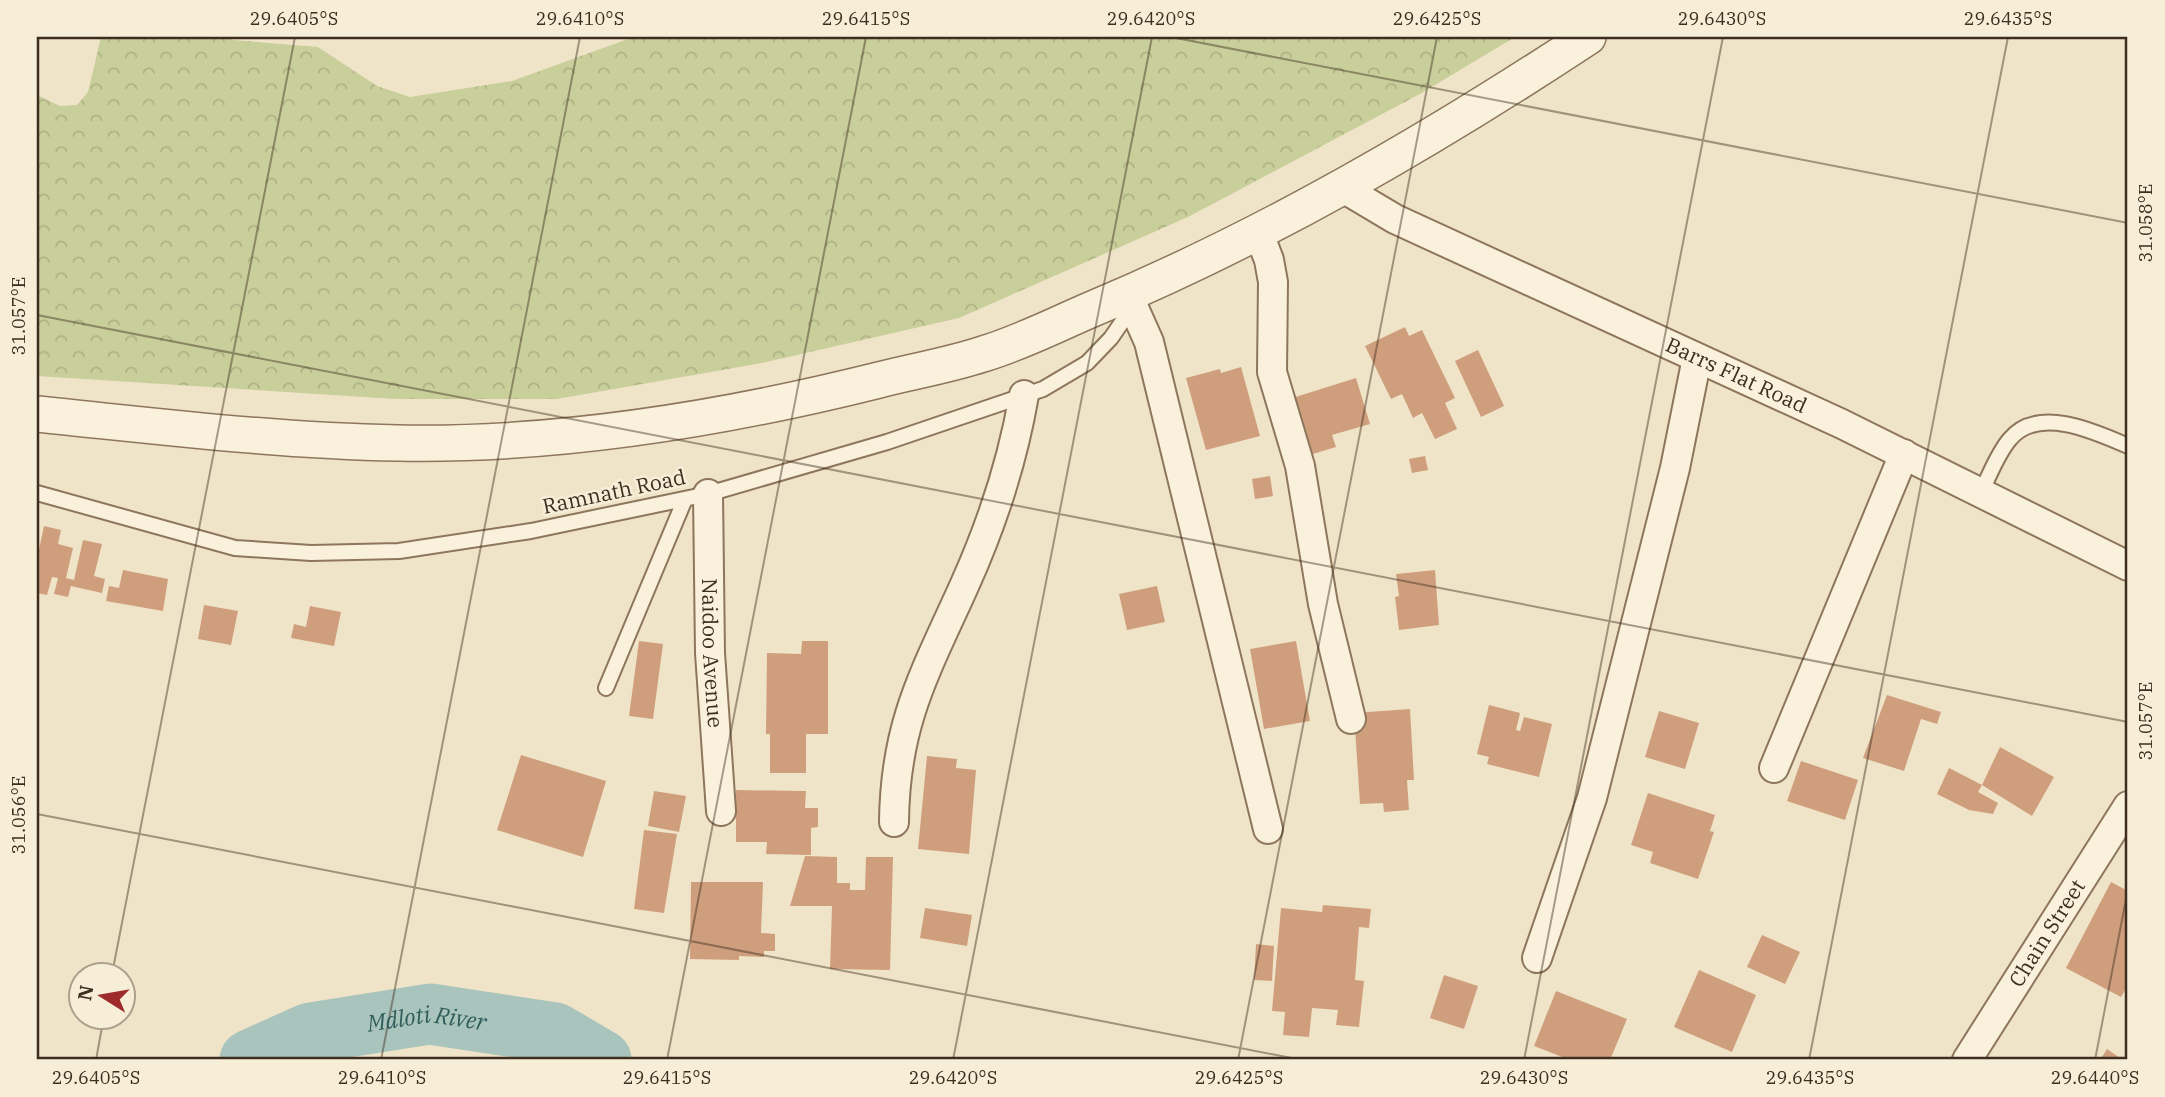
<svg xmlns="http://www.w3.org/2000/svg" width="2165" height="1097" font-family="'IBM Plex Serif',serif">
<defs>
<pattern id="forest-crowns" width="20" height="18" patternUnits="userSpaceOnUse" patternTransform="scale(1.75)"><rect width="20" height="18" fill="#c9cf9b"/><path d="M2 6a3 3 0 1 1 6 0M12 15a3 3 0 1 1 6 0" fill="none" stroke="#aeb285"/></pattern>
</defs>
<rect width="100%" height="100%" fill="#f0e4c8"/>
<path fill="url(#forest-crowns)" d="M101,37H226L234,40L318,47L377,86L410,97L512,81L628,39L644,37H1515L1420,94L1188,217L959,318L762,363L557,399H395L37,376V95L60,106L77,105L88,92Z"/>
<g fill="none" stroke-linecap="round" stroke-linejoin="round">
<path stroke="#a9c4bc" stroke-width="61" id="s1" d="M250,1060L310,1033L430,1014L555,1033L601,1060"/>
</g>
<path fill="#cf9f7d" d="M1405,327L1409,336L1422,330L1455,398L1445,403L1457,429L1435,439L1422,413L1413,418L1402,394L1391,399L1365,346Z
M1478,350L1504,406L1481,417L1455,361Z
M1241,367L1260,436L1206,450L1186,378L1220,369L1221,373Z
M1356,378L1370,424L1332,435L1336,447L1303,457L1286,400Z
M1425,456L1428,470L1412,473L1409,459Z
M1270,476L1273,496L1255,499L1252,479Z
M44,526L61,530L58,544L73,548L66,578L74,580L83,540L102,544L94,576L105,579L102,593L71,586L68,597L54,594L58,578L52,577L47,595L37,593L39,575H37V559Z
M123,570L168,579L163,611L106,601L109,586L119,588Z
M1435,570L1439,625L1399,630L1395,597L1399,596L1396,574Z
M1157,586L1165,622L1127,630L1119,594Z
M204,605L238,611L231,645L198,639Z
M310,606L341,612L334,646L291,638L294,624L306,627Z
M639,641L663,644L653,719L629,716Z
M802,641H828V734H806V773H770V734H766L767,653L801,654Z
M1296,641L1310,721L1264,729L1250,649Z
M1887,695L1941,712L1937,724L1921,719L1904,771L1863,758Z
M1489,705L1520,713L1516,730L1520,731L1524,717L1552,724L1539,777L1487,764L1489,757L1477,754Z
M1410,709L1414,780H1407L1409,810L1384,812L1383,803L1360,804L1354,713Z
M1659,711L1699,723L1685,769L1645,757Z
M2000,747L2054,777L2032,816L1982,785Z
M521,755L606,781L583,857L497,830Z
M927,756L957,759L956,768L976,770L969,854L918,849Z
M1801,761L1858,780L1845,820L1787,801Z
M1949,768L1982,785L1978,792L1998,803L1993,814L1969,810L1937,794Z
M736,790L806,791L805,808H818V827L811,828V855L766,854L767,842H736Z
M654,791L686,796L679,832L648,826Z
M1648,793L1715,815L1710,831L1714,832L1698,879L1650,863L1653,852L1631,845Z
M644,830L677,834L664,913L634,909Z
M805,856L837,857V883H850V890H865L866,857H893L890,970L830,969L832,906H790Z
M691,882H763L761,933L775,934V951H764V957L739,956V960L690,959Z
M2111,882L2128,891V985L2121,997L2066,968Z
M1323,905L1371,909L1369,928L1359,927L1355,980L1364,981L1359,1027L1336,1025L1338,1010L1312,1008L1309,1037L1283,1035L1285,1012L1272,1011L1281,908L1322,912Z
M925,908L972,915L967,946L920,938Z
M1762,935L1800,952L1785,984L1747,967Z
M1256,944L1274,946L1272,981L1254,980Z
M1699,970L1756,995L1732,1052L1674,1027Z
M1444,975L1478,986L1464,1029L1430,1018Z
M1556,991L1627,1019L1610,1060H1570L1534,1046Z
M2107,1049L2123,1060H2100Z"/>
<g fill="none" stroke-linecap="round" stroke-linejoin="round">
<g stroke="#8d765c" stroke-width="18">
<path id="service" d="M1981,492C1990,475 1997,454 2010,439C2038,405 2096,432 2128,446
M37,493L235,548L311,553L399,551L531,531L708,494L887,442L1043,389L1087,363L1111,338L1133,306
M606,688L685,499"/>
</g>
<g stroke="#8d765c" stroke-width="32">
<g id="minor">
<path id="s2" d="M1343,188L1395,219L1842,424L2128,566"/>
<path d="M1258,231L1269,260L1273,282L1272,372L1300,466L1323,604L1351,719"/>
<path d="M1133,306L1149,342L1268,829"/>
<path id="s3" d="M708,494L710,653L721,811"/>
<path d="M1774,768L1904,454"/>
<path d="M894,822C895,722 926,671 965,584C992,524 1013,459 1024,395"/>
<path d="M1537,958L1592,798L1675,468L1697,358"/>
<path id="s4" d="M1967,1060L2128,806"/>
</g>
</g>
<g stroke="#8d765c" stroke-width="38">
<path id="tertiary" d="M37,414C157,426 278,441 398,443C560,446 723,419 879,380C914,371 950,365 983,354C1020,343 1055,325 1090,310C1265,237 1430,141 1588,37"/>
</g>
<use href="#service" stroke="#faf1dc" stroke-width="14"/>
<use href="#minor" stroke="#faf1dc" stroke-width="28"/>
<use href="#tertiary" stroke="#faf1dc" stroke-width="35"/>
</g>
<path fill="none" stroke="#3d2e20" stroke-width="2" stroke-opacity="0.45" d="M1171,37L2128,223M37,315L2128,722M37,814L1302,1060M112,974L295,37M96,1060L104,1016M381,1060L580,37M667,1060L866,37M953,1060L1152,37M1238,1060L1437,37M1524,1060L1723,37M1809,1060L2008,37M2095,1060L2128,889"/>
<g text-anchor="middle" stroke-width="5" stroke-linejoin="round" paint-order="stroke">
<g font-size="21" fill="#3d2e20" stroke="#f7eed8">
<text dy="7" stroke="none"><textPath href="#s2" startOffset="436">Barrs Flat Road</textPath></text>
<text transform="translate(614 492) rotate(-12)" y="7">Ramnath Road</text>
<text dy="7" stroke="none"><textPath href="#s3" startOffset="159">Naidoo Avenue</textPath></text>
<text dy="7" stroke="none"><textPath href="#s4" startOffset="150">Chain Street</textPath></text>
</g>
<g font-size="23" font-style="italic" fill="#2f5d5a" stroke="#f7eed8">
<text dy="8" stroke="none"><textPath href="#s1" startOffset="184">Mdloti River</textPath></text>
</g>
</g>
<rect width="2165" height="1097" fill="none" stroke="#f7eed8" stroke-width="77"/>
<g transform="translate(102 996) rotate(281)"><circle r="33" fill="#f7eed8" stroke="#ada18e" stroke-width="2"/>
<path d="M0-5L12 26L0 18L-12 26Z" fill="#9e2a2b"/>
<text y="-10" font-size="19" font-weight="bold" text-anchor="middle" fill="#3d2e20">N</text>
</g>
<rect x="38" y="38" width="2088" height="1020" fill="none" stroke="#3d2e20" stroke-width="2.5"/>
<g font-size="18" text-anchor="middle" fill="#3d2e20">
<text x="294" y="25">29.6405°S</text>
<text x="580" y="25">29.6410°S</text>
<text x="866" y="25">29.6415°S</text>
<text x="1151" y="25">29.6420°S</text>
<text x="1437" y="25">29.6425°S</text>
<text x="1722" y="25">29.6430°S</text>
<text x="2008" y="25">29.6435°S</text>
<text transform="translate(2146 223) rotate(-90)" y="6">31.058°E</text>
<text transform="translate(19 316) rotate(-90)" y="6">31.057°E</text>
<text transform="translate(2146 721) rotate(-90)" y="6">31.057°E</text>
<text transform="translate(19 815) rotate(-90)" y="6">31.056°E</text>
<text x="96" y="1084">29.6405°S</text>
<text x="382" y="1084">29.6410°S</text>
<text x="667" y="1084">29.6415°S</text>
<text x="953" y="1084">29.6420°S</text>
<text x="1239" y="1084">29.6425°S</text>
<text x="1524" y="1084">29.6430°S</text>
<text x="1810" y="1084">29.6435°S</text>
<text x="2095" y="1084">29.6440°S</text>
</g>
</svg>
